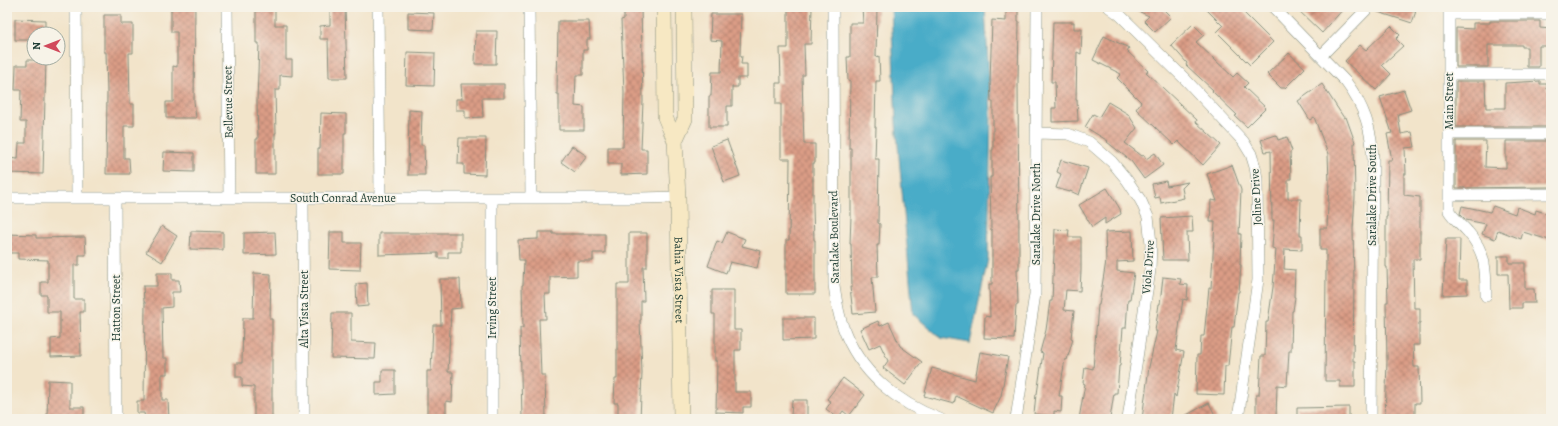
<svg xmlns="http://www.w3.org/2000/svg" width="1558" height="426" font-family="Alegreya,serif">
<defs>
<pattern id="building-cross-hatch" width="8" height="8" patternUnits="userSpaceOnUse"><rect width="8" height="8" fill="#db9d86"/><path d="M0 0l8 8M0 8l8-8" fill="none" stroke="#b1816e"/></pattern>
</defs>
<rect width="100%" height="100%" fill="#f7f3e8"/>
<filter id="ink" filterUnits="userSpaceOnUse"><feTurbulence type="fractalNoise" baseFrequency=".025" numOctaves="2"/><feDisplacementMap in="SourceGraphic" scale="8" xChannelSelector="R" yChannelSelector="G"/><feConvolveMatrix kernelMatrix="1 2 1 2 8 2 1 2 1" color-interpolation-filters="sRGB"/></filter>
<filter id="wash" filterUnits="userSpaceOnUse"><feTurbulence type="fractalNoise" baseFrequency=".012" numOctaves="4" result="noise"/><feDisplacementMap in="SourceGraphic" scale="16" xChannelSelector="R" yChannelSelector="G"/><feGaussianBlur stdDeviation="0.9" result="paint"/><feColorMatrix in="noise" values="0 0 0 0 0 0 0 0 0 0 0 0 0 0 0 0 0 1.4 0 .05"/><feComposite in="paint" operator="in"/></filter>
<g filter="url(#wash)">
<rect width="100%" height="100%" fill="#f2e4ca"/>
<path fill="#48acc8" stroke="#34747e" d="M891,7H985L991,113L988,259L970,343L941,338L913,314L896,123Z"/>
<g id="blocks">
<path fill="url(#building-cross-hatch)" d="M171,7H195L194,101L196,118H166V102H173V66L177,67V32H171Z
M256,7H275V25H286V60H292V76L280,75V90H275L276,133H275V174H256V139H258L257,102L259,43H256Z
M330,7H345L347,78H329L328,39H320V26L330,25Z
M624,7H641L643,101L641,149H647V174L621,175V164H608V147H623L624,92L621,20L624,19Z
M788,7H812L811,44H804L805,75H802L803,112L804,144H815V163H813V208L814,240H815V294H786V240H789L790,159H781V104H776V83H781L780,48H788Z
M862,7H877L876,57L879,56L880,81H876L875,127H876L875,159H879L878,223L880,224L879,245H877L878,277H872L875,312L853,314L850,287H852L851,244H850L851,216V148H849L850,81H848L847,57H850V23H863Z
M1006,7H1018V21H1019L1018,80L1019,248V269H1017L1018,305H1016L1014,339L984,338L985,316L990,317L989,284H992V230H991L990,177H992V150H993V101H991L990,81L992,20L1006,21Z
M1129,7H1161L1171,17L1155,32L1144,21L1149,16Z
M1204,7H1238L1273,42L1250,65L1217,32L1223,26Z
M1295,7H1345L1322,33Z
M1376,7H1404L1416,11L1412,23L1375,11Z
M408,12L434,13L433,30L408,29Z
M711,14H741L740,56H742L741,64H747V78H738V87H732V106H727V127H709V96H711L712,72H721L722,41L710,40Z
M104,15H121V24H133V53H129L130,104H134V126H124V158H129L130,174H106L107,93L106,52H104Z
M15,19L45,20V34H34V40H15Z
M558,21H589L590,39H587V50H583V75H576L575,106L584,107V130H559V94H557Z
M1490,21H1540V28L1551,29V46H1539V67H1527V47H1522V45H1488V67H1456V28L1473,29V23H1490Z
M1053,22H1074V29H1082L1081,54L1077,52L1076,100H1077L1078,121L1052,122V108H1056L1055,82H1051Z
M1193,24L1204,35L1196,42L1233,77L1237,73L1248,83L1244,87L1266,108L1247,127L1235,116L1237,115L1212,91L1213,90L1186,65L1187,63L1171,45Z
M1391,26L1400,35L1396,39L1403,46L1382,65L1391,74L1376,90L1345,61L1360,45L1366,50Z
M476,31H497L496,64H475Z
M1104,36L1129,48L1127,51L1148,71L1146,72L1197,120L1196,122L1221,145L1203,165L1178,141L1174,145L1136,109L1141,102L1117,78L1121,74L1093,60Z
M407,52L435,53L434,86L406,85Z
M1289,53L1305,68L1285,88H1281L1267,74Z
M27,60H46L43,174L7,173V158L18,159L19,143H26V122H20L21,90H15L16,65H27Z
M1456,81H1485L1486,108H1505V83L1540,81V84H1547V89H1551V127H1456Z
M461,84H504V98H482L483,117L465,118V110H456V99H462Z
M1322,84L1344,118L1346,117L1355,142L1354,143L1355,197L1353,229L1354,281L1353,361H1355V387H1340V381H1325L1326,270V250H1320V228H1327L1329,182L1328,154L1314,117L1310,120L1298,101Z
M1404,90L1411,110L1398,114L1401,134L1412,132L1415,147L1405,148L1406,174H1404V195L1420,197V259H1413L1414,308H1420V323H1419V345H1413L1414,367H1419L1420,403H1415V419H1385L1387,361L1386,302H1388L1387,267H1386V217H1387L1388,160H1392L1387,134L1392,133L1380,97Z
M1108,102L1128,114L1137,128L1125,143L1142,156L1144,155L1146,159L1155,153L1163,165L1144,179L1131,161L1107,142L1108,141L1085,127L1093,114L1099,117Z
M409,110L422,111L421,145H424L425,175H408Z
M321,113L346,114V133H344V174H318V149H320Z
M1276,135L1278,140L1287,137L1292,151L1290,152L1291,179H1288V199H1301L1300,235H1302V250L1285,249L1284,269L1295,270L1294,297H1295L1293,311H1292L1291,351H1289L1287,386L1277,385L1276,419H1256V395H1259L1261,356H1265L1266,322H1268L1273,287L1276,249L1272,248L1274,220H1272L1271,151L1265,152L1261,140Z
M459,138H486L485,175L464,174V164H458Z
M727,140L740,176L724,182L711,146Z
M1456,141H1486L1485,167L1506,168V141H1551V187L1456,188Z
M572,146L587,156L575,172L561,162Z
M164,152L194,153V172L163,171Z
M1061,160L1088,168L1079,195L1070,191V192L1056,188L1061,174L1057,172Z
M1232,165L1241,190L1239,234H1241L1240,265H1241L1239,292H1238L1234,327H1232L1228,366H1225L1224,395L1196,394L1197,355H1200L1201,336H1204L1209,288H1211L1215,222H1210L1211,200L1217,201L1207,174Z
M1166,181L1167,186L1188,182L1182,188L1184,198L1161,203L1160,197L1155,198L1152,184Z
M1107,188L1120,209L1121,214L1105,224V218L1092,227L1079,205Z
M1462,206L1490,212L1493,206L1515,214L1517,207L1535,214L1536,210L1551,215V233L1549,240L1523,232L1521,239L1498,230L1495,239L1482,234L1486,224L1466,220L1460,214Z
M1192,216L1193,232H1187L1188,260H1163L1161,218Z
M162,226L177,236L162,262L146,252Z
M1055,229L1069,230L1068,237H1081V270L1080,291L1066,290L1064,310L1074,311L1071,338L1073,339L1067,360L1065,359L1059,396H1062L1061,412L1054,411V416L1034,414L1036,394H1037L1043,353L1040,352L1046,330L1050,301H1052Z
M191,231L223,232V250L190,249Z
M1132,231L1133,261L1117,262V271L1134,273L1130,299H1128L1126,328H1123L1120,366H1119L1117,393H1114L1110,419H1079L1085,384L1083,383L1085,367L1093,369L1098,305H1099L1106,261L1105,232Z
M275,232L276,254L244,255V233Z
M330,232H344V243H361L360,270L329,269Z
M538,232H553V234H605V253H593V261H577V276L550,277V294H545L546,319H539L541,375H545L546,419H522L520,328H523L522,285H523L524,260H519L518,240L538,239Z
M727,232L745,239L742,246L761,251L757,268L730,262L726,273L708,266L717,241L722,243Z
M379,233H461V252H448V258H438V253L379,255Z
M629,233H647V267H643L644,301H641V320H640L642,373L640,419H618V403H614L615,379H617V284H629Z
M7,234L36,235V238L85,237L86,255H79V265H74V299H84V312H80L81,356L51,357V339L60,338V312H47V295H41V282H48V260L18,259V253H7Z
M1446,239H1460L1459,280H1467V294L1443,295Z
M1498,256H1509V263H1525V289H1534L1535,303H1522V308H1509L1508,274H1498Z
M157,273H172V280H179L180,292H172V307L162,308L163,358H167V374H162V400H168L169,419H145L144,413H137V401H144L145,302H144L143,286H157Z
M254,273L271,274L270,319H272V419H254V387L242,386V377H236V363H242L243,318H253Z
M1163,277L1181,279L1180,284L1188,285L1187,300L1183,299L1176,350L1184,352L1176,397L1174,394L1171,419H1142L1149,367L1157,331H1155L1159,304H1160Z
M440,279H460L461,308L451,309L448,372H453L452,402L446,401V419H427V371H431L433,325H441Z
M367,283L368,306L357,307L356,284Z
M712,290H734V330H741V350H735V392H751V407H743V413L716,412L717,361H715V314H712Z
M332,313H351V342L376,343L375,359L331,358Z
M783,318H814V339L783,340Z
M878,321L880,326L889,322L900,346L922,362L905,385L883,368L888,361L880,344L869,349L860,329Z
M980,352L1008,357L1001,396L993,413L956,396L954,404L924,396L932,368L975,380Z
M382,370H395V394L376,395V382H382Z
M843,378L865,395L849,416L843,411L838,418L826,409L831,402L827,399Z
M48,380L70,381V407H84V419H47Z
M792,400H807V416H791Z
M1209,403L1217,419H1179Z
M1349,407V419H1297V408Z"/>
</g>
</g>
<g filter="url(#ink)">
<use href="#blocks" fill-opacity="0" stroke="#88907f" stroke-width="1"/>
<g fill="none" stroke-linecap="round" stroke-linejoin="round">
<g stroke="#88907f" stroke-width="12">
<path id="street" d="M76,7L77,198
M227,7L229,198
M378,7L380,198
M529,7L531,198
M833,7L834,285C836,299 838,314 843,327C859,372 897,403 940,419
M1109,7L1120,15L1186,80L1243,141L1251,154L1255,167L1257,179L1258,280L1238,419
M1273,7L1346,82C1364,106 1372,130 1373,160L1371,419
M1449,7V211C1454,219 1462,225 1468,232C1486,252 1486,271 1486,296
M1449,14H1551
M1321,56L1369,7
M1449,74H1551
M1037,133L1068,134L1089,142L1112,162L1127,180L1141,201L1148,217L1151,243L1150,270L1128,419
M1449,134H1551
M1449,195L1551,194
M7,198H641L678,197
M115,198L116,419
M303,198L304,419
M492,198V419
M1016,419L1035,294L1037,7"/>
</g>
<g stroke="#88907f" stroke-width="16">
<g id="secondary">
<path id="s1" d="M664,7L665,117L675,141L678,197L681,419"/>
<path d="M675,141L685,119L684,7"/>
</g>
</g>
<use href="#street" stroke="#fff" stroke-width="11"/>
<use href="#secondary" stroke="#f7e8c3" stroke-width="15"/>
</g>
</g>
<g text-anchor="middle" stroke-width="3" stroke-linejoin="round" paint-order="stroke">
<g font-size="12" fill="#1f3d34" stroke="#f7f3e8">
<text transform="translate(1449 101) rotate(-90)" y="4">Main Street</text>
<text transform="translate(228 102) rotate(-91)" y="4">Bellevue Street</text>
<text transform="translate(1372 195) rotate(-90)" y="4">Saralake Drive South</text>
<text transform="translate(1256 197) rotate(-93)" y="4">Joline Drive</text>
<text x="343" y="202">South Conrad Avenue</text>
<text transform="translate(1036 214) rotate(-90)" y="4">Saralake Drive North</text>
<text transform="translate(834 237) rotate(-91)" y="4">Saralake Boulevard</text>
<text transform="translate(1148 267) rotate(-86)" y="4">Viola Drive</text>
<text dy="4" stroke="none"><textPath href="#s1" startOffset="275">Bahia Vista Street</textPath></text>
<text transform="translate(116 308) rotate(-90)" y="4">Hatton Street</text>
<text transform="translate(492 308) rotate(-90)" y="4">Irving Street</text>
<text transform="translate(304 309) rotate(-90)" y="4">Alta Vista Street</text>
</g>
</g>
<rect width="1558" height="426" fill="none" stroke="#f7f3e8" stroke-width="24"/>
<g transform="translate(46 46) rotate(270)"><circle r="19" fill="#f7f3e8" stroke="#a1aaa0"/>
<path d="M0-3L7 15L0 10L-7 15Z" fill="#d1495b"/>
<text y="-6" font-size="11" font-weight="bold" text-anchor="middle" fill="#1f3d34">N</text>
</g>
</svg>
